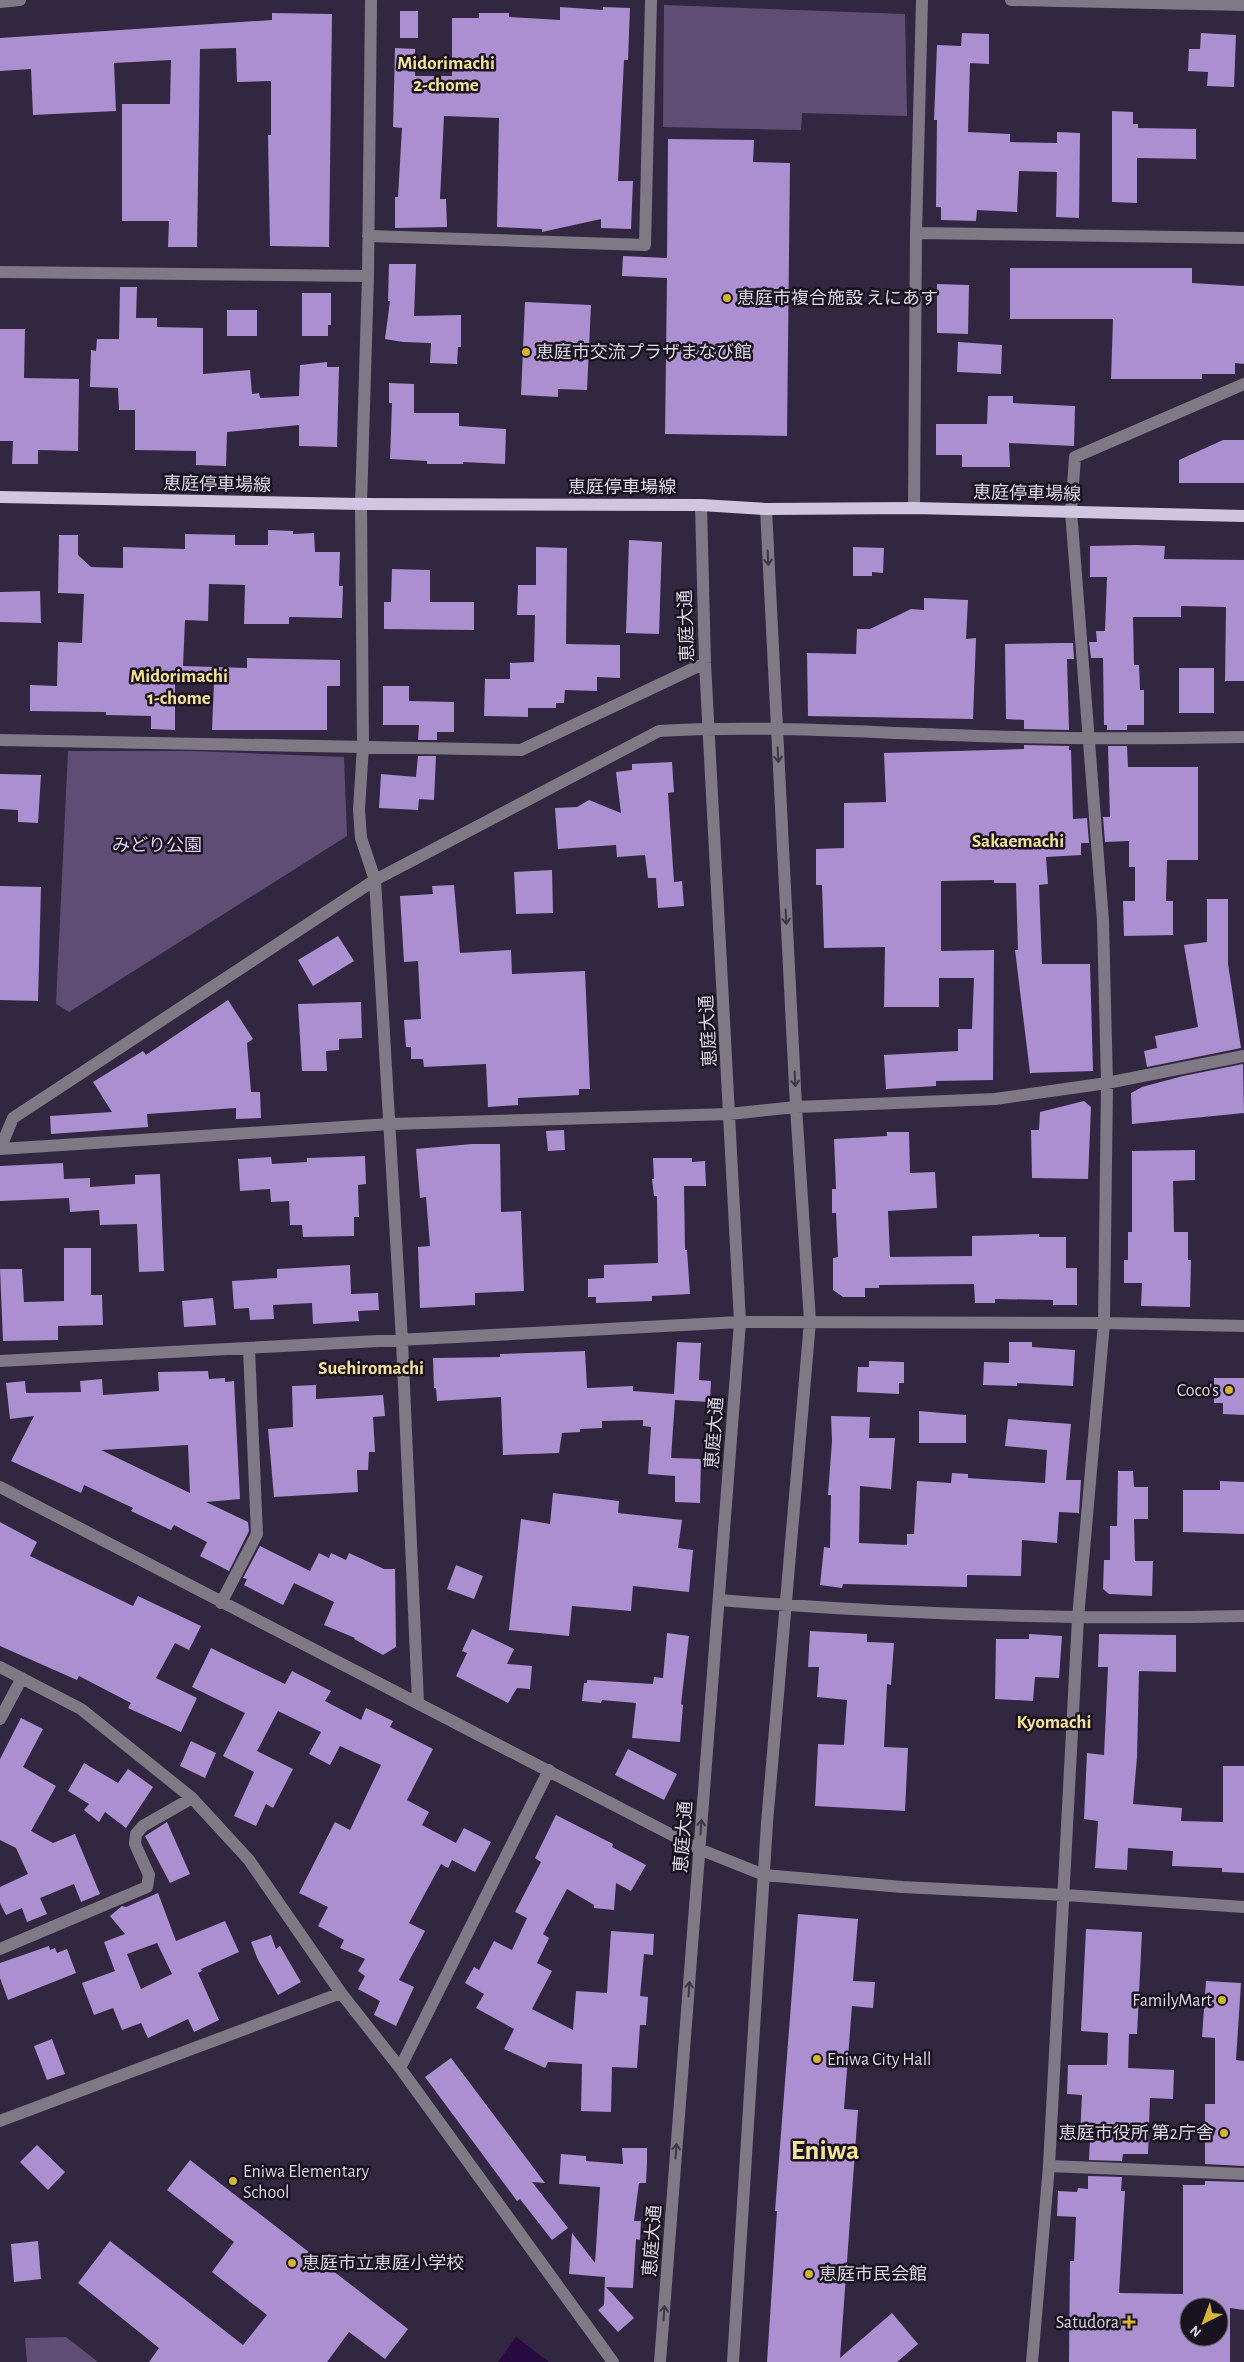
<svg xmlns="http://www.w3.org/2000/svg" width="1244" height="2362" font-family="'Alegreya Sans','Noto Sans JP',sans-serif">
<rect width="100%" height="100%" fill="#322740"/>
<path fill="#5f4d76" d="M664,5L905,14L907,116L802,113L801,130L663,127Z
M68,751H194L344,757L347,836L69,1012L56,1004Z
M66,2337L98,2362H27L25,2338Z"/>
<path fill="#280a41" d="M516,2337L549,2362H498Z"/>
<path fill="#ac8fd0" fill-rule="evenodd" d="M560,7L603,10V7L630,8L628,60H624L618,181H633L631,229L601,228V219L542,232V229L497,227L499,118L444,116L440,199H446L447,227L395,228V197H398L402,128L393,127L395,48L415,49V76H452V18H479V13H509V17L560,20Z
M400,11H418V38H400Z
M272,13L332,14L329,247L270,246L268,135H271V81L237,82L236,48L200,49L197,247H168L169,221H122V104H170L171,60L114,63L116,111L33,115L31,69L0,71V38L272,20Z
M962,33L989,34V64L970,63L968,132L1010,134V142L1057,143V132L1080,133L1079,218L1056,217L1057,172L1019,171L1017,212L977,210L976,221L941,220V207H936L937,120H934L937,45L961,46Z
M1201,33L1236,35L1234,87L1207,86L1208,72L1188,71L1189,49H1200Z
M1112,111L1133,112V124H1138V128L1196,129V159L1137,158V203L1112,202Z
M668,139L754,140L753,162L790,163L787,436L665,434L667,278L622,276L623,256L667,258Z
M389,264H416L414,316L461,315V347H458L457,364L430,363L431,343L403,342L385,339L390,301H388Z
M1010,268H1192V283L1244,286V364L1235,363V374H1202V379H1111L1113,319H1010Z
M937,284L969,285L968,334L937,333Z
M120,287H137L136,318H157V327L203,328V374L250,370L252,394L259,393L260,398L299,396L300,365L327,362V367H339L337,447L299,446V425L227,432L226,466L196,465V451L135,450V410H119L118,388L90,387L91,350L96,351L97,339H119Z
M302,293H331V325H328V336H302Z
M525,302L591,305L587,390L558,389V397L521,395Z
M227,310H257V336H227Z
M0,329H25L24,378L79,379L78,451L38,450V464H12L13,441H0Z
M958,342L1002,345L1001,374L957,372Z
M389,383L414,384V413H459V426L506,429L505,464L463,462V464H427V461L390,459L392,403H389Z
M988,396H1013V403L1075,406L1074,446L1009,443L1010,467H962V455H936V424H987Z
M1223,440H1244V483H1179V460Z
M268,530L293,531V534L314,533L315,552H340L339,586H343L342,618L289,617V624H244L245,585L209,584L208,621L185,620L183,666L247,668V658L340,660V686H327V730H212L214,683L175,682V730L151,729V716L106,715V712L30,711V685L57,686L58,642L82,643L84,594L58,593L59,535H78V555L91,567L123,568V547L185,549V534L235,535V545H268Z
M629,540L662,542L659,634L626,633Z
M1136,545L1165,546L1164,559L1244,560V681H1225L1226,607L1181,606V617H1133L1134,665H1139L1140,690H1144V725H1127V730H1107V725H1104L1103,658H1091L1089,642H1097L1096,631H1105L1107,577H1090V546Z
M536,547L567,548L566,644L620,645V678L597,677V691L565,690L564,703H556V708H528V717L484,716L485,679H510V663L534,662L535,615H517L518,585H536Z
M853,547L884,548L883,573L872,572V576H853Z
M392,569L430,570V602H474V630L384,629V602H391Z
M40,591L41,623L0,622V592Z
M924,598L968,600L966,639L976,638L973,719L808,716L807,653L856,654L857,629H870L911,609L924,610Z
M1063,643H1073L1074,659H1067L1069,730L1024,729V720L1006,719L1005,644Z
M1179,668H1214V713H1179Z
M383,686H409V701L454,702V732H437V740H418L419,725H383Z
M1024,745L1069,746V750H1071L1073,819L1087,818L1089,843H1081V855L1046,857L1048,884L1039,885L1042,964H1090L1093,1071L1030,1073L1015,950H1018L1016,883H994V880L941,881V951L994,950L993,1080L936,1081V1086L886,1089L884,1055L958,1051V1029H972L974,978H939V1007H884L885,947L824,948L822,885H816V849L844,848V803L886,802L884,753L1024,749Z
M1108,746H1127L1128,767H1198V860H1167L1166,901H1173V935L1124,936L1123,901H1135V867H1129V841L1105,842L1103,817H1110Z
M418,756H436L434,800L419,799L418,810L379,808L381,774L416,777Z
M672,762L674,792L668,793L674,882L682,881L684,906L658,908L656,878H648L645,855L617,857L616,845L558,849L555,808L577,807L589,800L621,813L616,772L632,770V764Z
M0,774L41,775L38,823L18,822V810L0,809Z
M552,870L553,913L516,914L514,872Z
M454,885L460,953L511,950L512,974L585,971L590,1089H579V1095L518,1098V1105L488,1107L486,1064L424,1067L423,1059H411V1047H406L404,1020L421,1019L418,961L404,962L400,896L433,894L432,886Z
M0,886L41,887L38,1001L0,1000Z
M1207,899H1228V964L1241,1048L1147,1067L1144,1051L1157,1048L1155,1036L1198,1027L1184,945L1207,942Z
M338,936L354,961L313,986L298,960Z
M228,1000L253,1039L247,1043L251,1092H260L261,1118L236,1119V1108L147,1114L148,1127L51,1134L50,1116L112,1112L93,1082L143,1051L146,1055Z
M361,1002L362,1038L339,1039V1050L326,1051L327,1071H302L298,1004Z
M1243,1064L1244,1113L1132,1124L1131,1093L1142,1087L1183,1076Z
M1084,1101L1091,1107L1088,1179L1032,1178L1031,1130H1039L1040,1112Z
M564,1130L565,1150L548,1151L546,1131Z
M887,1132H909L910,1173L935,1172L937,1208L888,1211L890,1257L972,1256V1236L1039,1234V1237H1066V1268H1077V1305H1053V1300L995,1299V1303H975L974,1284L879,1285V1288H865V1297H843L833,1290V1258L838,1257L836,1213H832V1189H836L834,1139L887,1136Z
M472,1144H500L501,1212L521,1211L524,1291L475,1293V1305L420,1308L418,1247L430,1246L426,1197L420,1198L416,1149Z
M1195,1150V1180L1173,1181L1174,1232H1188V1260H1191L1190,1307L1141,1306L1142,1283H1124V1260H1128V1232H1132V1151Z
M365,1156L366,1184L358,1185L359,1217H354V1236L303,1237L302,1225H290L289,1201L271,1202L270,1189L240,1191L238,1159L271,1157L272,1164L307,1162V1158Z
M653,1158H692V1162L705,1161L706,1186H684L685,1250H687L690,1294L652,1296V1301L596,1303V1297H588V1279L604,1278V1265L658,1263L657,1196H654L652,1179H654Z
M63,1163L64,1179L90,1178V1187L135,1184V1175L160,1174L164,1271L139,1272L137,1224L100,1225L99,1210L70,1212L69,1198L0,1201V1166Z
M64,1248H91V1295H102L103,1325L58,1326V1340L3,1341L0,1269H22L24,1302L64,1301Z
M350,1265L351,1294L378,1293L379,1310L358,1311L359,1321L313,1324L312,1303L273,1305L274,1319L250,1320L249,1308L234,1309L232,1281L277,1278V1269Z
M213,1298L216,1325L184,1327L182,1301Z
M677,1342L701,1343L699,1380L711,1381L710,1402L675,1400L671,1458L701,1459L700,1503L675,1502V1476L648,1474L651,1427L643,1426V1420L602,1421V1428L580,1429V1432L562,1433L559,1453L503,1455L501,1397L437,1401L436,1388H434L433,1358L500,1357V1354L585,1351L587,1388L633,1386V1391L674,1394Z
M1009,1342H1032V1347L1075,1350L1073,1386L1017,1383V1386L983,1385L984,1362L1009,1363Z
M869,1361L904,1362V1383H899V1394L857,1392L858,1367H869Z
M208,1371L209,1379L225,1378V1382L234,1381L240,1499L206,1502L248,1522L249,1531L229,1571L200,1556L207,1542L174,1525L171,1530L131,1511L133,1508L84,1485L81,1493L11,1461L34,1416L10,1419L6,1383L25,1381L26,1393L81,1392L80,1381L102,1379L103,1395L159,1391L158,1372ZM188,1445L190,1493L101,1450Z
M1214,1378H1244V1415L1223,1414V1403H1214Z
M316,1385V1399L383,1395L385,1416L373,1417L375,1452H369L368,1470H357L358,1492L274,1497L268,1429L293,1427L292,1386Z
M919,1411L966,1415V1443H919Z
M831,1416L870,1417L869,1438H895L891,1489L860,1486L859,1543L907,1545V1534H914L917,1481L951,1483L952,1473L968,1474V1478L1045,1483L1047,1450L1005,1446L1008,1419L1071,1424L1066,1480H1081L1079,1513L1059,1512L1057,1543L1022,1540L1021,1576L967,1575V1587L843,1584L842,1588L820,1585L824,1547L830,1548L831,1495H828L832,1441Z
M1118,1471H1133L1134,1487H1148V1519H1134L1135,1561H1153L1152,1596L1109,1594L1103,1589L1104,1560H1110V1526H1117Z
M1220,1481L1244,1482V1534L1183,1532V1490H1220Z
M553,1493L619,1501L618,1513L682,1520L678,1548L693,1550L689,1592L633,1586L631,1611L572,1606L569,1636L509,1630L521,1519L550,1524Z
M0,1522L37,1542L30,1556L133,1606L138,1596L201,1626L189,1650L175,1643L156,1678L197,1698L181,1732L128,1708L131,1703L79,1676L77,1680L0,1646Z
M260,1546L310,1571L319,1553L329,1558L331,1553L346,1560L349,1553L384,1569H395L396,1647L383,1655L354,1639L355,1638L324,1625L334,1602L294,1583L283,1605L244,1585L247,1579L243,1578Z
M456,1565L483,1576L474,1599L447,1589Z
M472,1629L514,1649L507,1664L532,1666L530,1689L517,1688L508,1703L456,1676L467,1653L462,1651Z
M810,1631L867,1634V1642L894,1643L891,1685L887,1684L884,1747L908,1748L905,1811L815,1806L818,1744L844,1745L847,1700L817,1697L819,1667H808Z
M667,1633L689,1636L681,1704L683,1705L680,1742L632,1738L636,1703L602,1700L601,1703L582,1701L584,1683H587V1680L653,1684L654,1677L663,1678Z
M1029,1634L1062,1636L1059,1678L1035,1677L1033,1701L995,1699L996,1639H1029Z
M1099,1634L1176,1635V1672L1139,1671L1137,1757L1133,1804L1182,1808L1181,1821L1223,1822V1766H1244V1873L1222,1872V1868L1172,1866L1173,1851L1128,1848L1127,1870L1095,1868L1098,1821L1084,1819L1087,1753L1104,1755L1108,1667H1098Z
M211,1648L285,1684L292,1671L331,1691L325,1701L361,1720L366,1708L393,1721L390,1727L433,1749L407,1800L429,1812L422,1825L456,1843L464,1828L491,1842L475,1872L452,1860L448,1868L441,1864L409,1923L425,1931L399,1980L414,1987L396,2026L374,2015L380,2001L358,1989L365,1976L358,1971L365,1959L340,1948L344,1940L318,1926L328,1907L299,1893L335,1822L350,1830L381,1765L340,1746L330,1765L309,1754L321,1732L278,1711L257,1751L293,1769L273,1808L266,1804L256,1826L234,1816L254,1772L223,1756L245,1713L192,1687Z
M21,1718L43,1729L23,1767L56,1786L31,1831L53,1843L75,1834L100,1894L81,1902L74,1884L40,1898L47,1914L27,1922L22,1908L6,1915L0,1903V1887L28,1874L16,1848L0,1840V1759Z
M191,1741L216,1753L205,1778L180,1766Z
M628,1749L677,1774L664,1800L615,1775Z
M84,1763L118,1783L128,1769L153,1787L126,1828L105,1812L99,1822L84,1810L89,1804L68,1791Z
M556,1815L613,1844L612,1847L646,1865L631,1891L616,1883L614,1910L594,1908V1905L567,1889L543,1934L549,1938L537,1963L552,1971L532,2009L573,2030L576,1991L607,1993L611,1931L654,1934L653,1955L644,1954L640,1996L648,1997L646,2025H640L637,2068L612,2067L611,2112L581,2111L582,2064L548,2062L545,2068L504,2049L514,2029L476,2008L484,1994L465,1983L474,1967L479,1970L494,1941L512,1950L527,1918L515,1912L541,1862L535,1858Z
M167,1822L190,1874L170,1883L145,1836Z
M158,1893L176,1941L225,1921L239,1952L201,1969L202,1971L198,1973L219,2020L194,2032L188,2019L148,2038L141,2023L122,2030L113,2008L94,2015L82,1983L115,1971L104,1942L125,1934L110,1916L122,1906L126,1907ZM157,1943L172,1974L141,1989L127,1954Z
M798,1914L858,1919L853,1981L875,1982L873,2008L852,2006L844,2109L858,2110L840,2358L892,2313L918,2344L897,2362H767L777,2211H775Z
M1086,1929L1142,1932L1137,2034H1129L1128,2068L1174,2070L1173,2099L1150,2098L1148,2154H1123L1122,2161L1089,2160L1090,2136H1080L1082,2095L1067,2094L1068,2065H1107L1108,2033L1081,2031Z
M271,1935L276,1949L280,1946L301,1982L278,1995L258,1960L251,1942Z
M49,1946L50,1950L55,1948L57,1953L67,1949L76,1973L8,2000L0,1978V1963Z
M1206,1981L1241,1983L1236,2060L1244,2061V2166L1205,2164V2104H1215V2038L1202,2037Z
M52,2039L65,2074L47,2080L34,2046Z
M451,2058L545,2183L532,2182L568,2228L552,2240L520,2199L517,2201L425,2077Z
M37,2145L65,2172L48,2190L20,2162Z
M622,2148H647V2163L646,2183H639L634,2221H641L640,2240L636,2239L633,2288L606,2287L634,2318L618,2332L598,2310L604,2305L605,2277L569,2274L572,2233L595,2263L600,2187L559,2184L561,2154L586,2156V2161L623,2164Z
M190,2160L408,2329L385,2359L349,2332L327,2362H149L159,2348L78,2283L110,2241L243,2345L267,2315L212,2272L234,2242L167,2190Z
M1088,2176L1122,2177L1121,2191H1125L1119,2293L1183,2294V2185H1205V2181L1244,2182V2310L1230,2308V2362H1069L1070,2261H1074L1076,2217L1057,2216L1058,2191L1077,2192L1078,2188L1088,2189ZM1189,2307H1219V2337H1189Z
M38,2241L41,2279L14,2282L11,2244Z"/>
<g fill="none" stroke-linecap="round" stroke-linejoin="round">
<path stroke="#7f7986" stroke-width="12" d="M371,0L368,276L361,504L363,746L359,810L361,838L375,880L402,1341L418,1702
M1011,0L1244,5
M0,2L20,0
M916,233L1244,238
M368,236L645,245L651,0
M0,272L368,276
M914,508L916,233L922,0
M0,740L521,750L705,663
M0,1149L13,1118L375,880L659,731C757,725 855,732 953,735C1050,739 1147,739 1244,737
M0,1149L390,1124L729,1114L796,1107L995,1099L1107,1083L1244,1056
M0,1361L740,1322L1104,1323L1244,1326
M0,1487L699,1849L764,1875L902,1887L1065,1895L1244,1907
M719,1600C894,1614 1069,1620 1244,1616
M221,1603L257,1534L249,1349
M0,1667L81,1709L192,1798L249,1860L341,1993L400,2068L613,2362
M0,1719L22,1678
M0,1949L147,1887L149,1875L135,1844L136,1834L143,1826L192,1798
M400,2068L549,1770
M0,2121L341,1993
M1049,2166L1244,2174
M660,2362L740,1322L705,663L701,505
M733,2362L767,1823L810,1321L796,1107L766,509
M1032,2362L1049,2166L1078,1618L1104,1323L1107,1083L1103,921L1071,511L1075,457L1244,384"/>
<path stroke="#d1c6e1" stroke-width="12" d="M0,497L361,504L701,505L766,509L914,508L1244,516"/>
</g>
<defs><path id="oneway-shaft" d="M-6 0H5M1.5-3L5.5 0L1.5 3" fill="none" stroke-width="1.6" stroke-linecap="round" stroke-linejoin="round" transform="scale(1.25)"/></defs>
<g stroke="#3c3742">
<use href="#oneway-shaft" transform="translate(768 558) rotate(87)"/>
<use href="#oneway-shaft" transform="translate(778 755) rotate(87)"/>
<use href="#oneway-shaft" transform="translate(786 917) rotate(87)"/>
<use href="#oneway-shaft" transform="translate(795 1079) rotate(87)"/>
<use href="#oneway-shaft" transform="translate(701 1827) rotate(-86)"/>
<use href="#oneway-shaft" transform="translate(689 1989) rotate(-86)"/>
<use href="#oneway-shaft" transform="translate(676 2151) rotate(-86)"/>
<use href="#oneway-shaft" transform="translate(664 2313) rotate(-86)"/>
</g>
<g fill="#d6b534" stroke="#18131e" stroke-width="2">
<circle cx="727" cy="298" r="5"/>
<circle cx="526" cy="352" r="5"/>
<circle cx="1229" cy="1390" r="5"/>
<circle cx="1222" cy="2000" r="5"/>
<circle cx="817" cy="2059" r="5"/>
<circle cx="1224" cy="2133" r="5"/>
<circle cx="233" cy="2181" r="5"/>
<circle cx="292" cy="2263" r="5"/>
<circle cx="809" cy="2274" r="5"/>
<path d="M1126.5 2314.5h5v5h5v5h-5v5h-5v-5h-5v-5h5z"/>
</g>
<g text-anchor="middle" stroke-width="5" stroke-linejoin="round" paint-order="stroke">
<g font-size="18" fill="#ddd7e7" stroke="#18131e" text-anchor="start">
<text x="737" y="304">恵庭市複合施設 えにあす</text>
<text x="536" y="358">恵庭市交流プラザまなび館</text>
<text x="1219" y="1396" text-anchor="end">Coco's</text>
<text x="1212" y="2006" text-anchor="end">FamilyMart</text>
<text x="827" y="2065">Eniwa City Hall</text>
<text x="1214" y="2139" text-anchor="end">恵庭市役所 第2庁舎</text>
<text x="243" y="2177">Eniwa Elementary<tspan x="243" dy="21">School</tspan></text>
<text x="302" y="2269">恵庭市立恵庭小学校</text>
<text x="819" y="2280">恵庭市民会館</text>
<text x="1119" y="2328" text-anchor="end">Satudora</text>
</g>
<g font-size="18" fill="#ddd7e7" stroke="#18131e">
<text transform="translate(217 484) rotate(1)" y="6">恵庭停車場線</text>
<text x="622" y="493">恵庭停車場線</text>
<text transform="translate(1027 493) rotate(1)" y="6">恵庭停車場線</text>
<text transform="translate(686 626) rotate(-92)" y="6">恵庭大通</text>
<text transform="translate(708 1031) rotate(-93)" y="6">恵庭大通</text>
<text transform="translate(714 1433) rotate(-86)" y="6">恵庭大通</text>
<text transform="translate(683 1837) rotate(-86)" y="6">恵庭大通</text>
<text transform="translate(652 2241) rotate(-86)" y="6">恵庭大通</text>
</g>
<g font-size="18" fill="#dfd0f4" stroke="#18131e">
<text x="157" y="851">みどり公園</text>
</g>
<g font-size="19" font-weight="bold" fill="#f8e294" stroke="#18131e">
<text x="446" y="69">Midorimachi<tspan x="446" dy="22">2-chome</tspan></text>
<text x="179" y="682">Midorimachi<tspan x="179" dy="22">1-chome</tspan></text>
<text x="1018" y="847">Sakaemachi</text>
<text x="371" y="1374">Suehiromachi</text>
<text x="1054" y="1728">Kyomachi</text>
</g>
<g font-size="28" font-weight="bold" fill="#f8e294" stroke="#18131e">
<text x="825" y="2159">Eniwa</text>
</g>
</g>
<g transform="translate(1204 2322) rotate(222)"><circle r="24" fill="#18131e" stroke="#67616e"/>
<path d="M0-4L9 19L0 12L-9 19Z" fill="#d6b534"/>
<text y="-8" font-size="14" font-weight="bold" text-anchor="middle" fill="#ddd7e7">N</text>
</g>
</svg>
